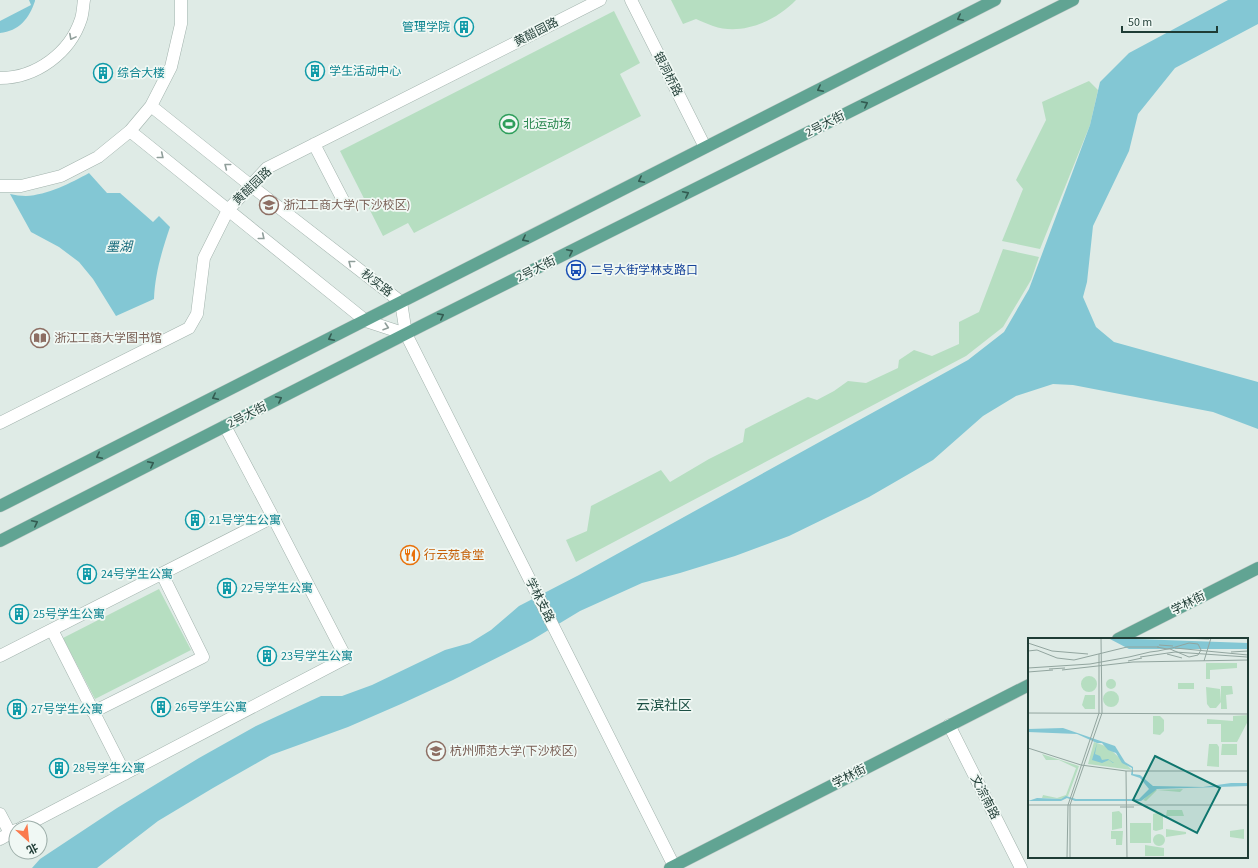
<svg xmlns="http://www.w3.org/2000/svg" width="1258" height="868" font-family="'Source Sans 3','Noto Sans SC',sans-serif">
<rect width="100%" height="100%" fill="#dfebe6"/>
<path fill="#b6dec1" d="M671,0H796C776,21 742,36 713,26C707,24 701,21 696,19L683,24Z
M614,11L640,63L620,74L641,116L414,233L408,223L383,236L340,151Z
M1089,81L1098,90L1090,125L1040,249L1002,241L1023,189L1016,180L1046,120L1042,102Z
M1003,249L1039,257L1031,280L1003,327L966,356L576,562L566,540L587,531L591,506L661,470L670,482L709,459L743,442L745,429L808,397L817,400L834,391L848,381L866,383L898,368L899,360L914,350L932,356L959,344V322L979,312Z
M159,589L191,650L95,699L63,638Z"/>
<path fill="#83c7d4" d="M29,0H35V1C29,19 19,31 0,33V21L31,5Z
M1228,0H1258V24L1175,68L1138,114L1129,151L1093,226L1087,282L1083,297L1096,327L1114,342L1258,382V429L1213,412L1073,385L1053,384L1016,396L983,416L933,460L869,497L789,536L735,556L680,573L642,583L580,611L532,640L453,680L401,704L348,727L271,755L213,788L158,821L97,868H32L40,859L117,808L199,758L256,726L321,696H342L372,685L445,650L470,643L491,630L519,606L579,575L968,360L1004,332L1029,289L1090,125L1100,82L1129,53Z
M89,173L107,193H120L153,222L159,216L170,227C162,251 155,273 154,299L116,316L93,279L79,262L59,247L31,232L10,194C15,195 21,196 26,196C47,195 71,183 89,173Z"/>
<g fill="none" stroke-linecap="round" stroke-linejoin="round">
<g stroke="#a2b3ad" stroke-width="13">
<path id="minor" d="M631,0L705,147
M0,78C36,78 70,53 81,19C83,13 83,6 84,0
M151,106L250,185L401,302L406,334L674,866
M130,131L366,321L406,334
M314,144L344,202
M0,186H21L61,176L98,157L130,131L151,106L171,67L181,24V0
M0,423L189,328L197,314L204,258L228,210L267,168L600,0
M52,630L125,774
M0,656L273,517
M93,712L203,657L162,574
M949,725L1021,868
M0,814L10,833
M21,828L346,658L273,517L225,426
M0,839L16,830"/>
</g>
<g stroke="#c0c8c6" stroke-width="13">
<path id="major" d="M0,506L995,0
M0,541L423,325L1073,0
M1118,639L1258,568
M670,868L1029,685"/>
</g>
<use href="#minor" stroke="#fff" stroke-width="12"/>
<use href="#major" stroke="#61a493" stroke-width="12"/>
</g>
<defs><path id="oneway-chevron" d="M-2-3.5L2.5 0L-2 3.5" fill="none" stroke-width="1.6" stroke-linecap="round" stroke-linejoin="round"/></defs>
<g stroke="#335b51">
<use href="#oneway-chevron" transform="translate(960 18) rotate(153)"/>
<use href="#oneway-chevron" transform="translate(820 89) rotate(153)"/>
<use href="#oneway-chevron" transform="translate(865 104) rotate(-27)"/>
<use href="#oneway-chevron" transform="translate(641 180) rotate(153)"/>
<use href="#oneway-chevron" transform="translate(686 194) rotate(-26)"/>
<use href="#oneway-chevron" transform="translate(525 239) rotate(153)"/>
<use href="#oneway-chevron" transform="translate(570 252) rotate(-26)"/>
<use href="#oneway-chevron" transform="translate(441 316) rotate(-27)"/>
<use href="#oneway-chevron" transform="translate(331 338) rotate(153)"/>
<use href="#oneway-chevron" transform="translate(215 397) rotate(153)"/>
<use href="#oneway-chevron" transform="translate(279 399) rotate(-27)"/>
<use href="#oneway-chevron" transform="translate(99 456) rotate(153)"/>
<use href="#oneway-chevron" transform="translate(151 464) rotate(-27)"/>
<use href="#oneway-chevron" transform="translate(35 523) rotate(-27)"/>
</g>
<g stroke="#8f9e9a">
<use href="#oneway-chevron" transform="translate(72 37) rotate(118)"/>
<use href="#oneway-chevron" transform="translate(161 156) rotate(39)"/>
<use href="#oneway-chevron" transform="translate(227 166) rotate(-142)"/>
<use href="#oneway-chevron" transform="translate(262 237) rotate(39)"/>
<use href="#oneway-chevron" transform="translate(351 263) rotate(-142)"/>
<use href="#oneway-chevron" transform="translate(386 327) rotate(18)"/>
</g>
<defs>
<g id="building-ring" transform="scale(1)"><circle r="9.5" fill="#f0f8f4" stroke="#0f9aa8" stroke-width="1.5"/><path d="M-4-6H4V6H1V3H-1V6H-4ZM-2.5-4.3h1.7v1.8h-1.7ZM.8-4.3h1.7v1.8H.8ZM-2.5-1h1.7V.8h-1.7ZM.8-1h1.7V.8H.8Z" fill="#0f9aa8"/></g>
<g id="stadium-ring" transform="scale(1)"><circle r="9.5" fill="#f0f8f4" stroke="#2e9e5b" stroke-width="1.5"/><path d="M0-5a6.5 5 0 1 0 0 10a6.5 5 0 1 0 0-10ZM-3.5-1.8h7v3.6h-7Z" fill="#2e9e5b"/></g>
<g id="university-ring" transform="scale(1)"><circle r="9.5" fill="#f0f8f4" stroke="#8d6e63" stroke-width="1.5"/><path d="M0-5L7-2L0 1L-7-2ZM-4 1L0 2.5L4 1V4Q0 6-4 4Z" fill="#8d6e63"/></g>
<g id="bus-ring" transform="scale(1)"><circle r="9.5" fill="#f0f8f4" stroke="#1a4fb4" stroke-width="1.5"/><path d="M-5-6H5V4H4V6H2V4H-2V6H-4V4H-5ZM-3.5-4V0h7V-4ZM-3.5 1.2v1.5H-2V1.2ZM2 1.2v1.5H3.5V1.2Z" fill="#1a4fb4"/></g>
<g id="library-ring" transform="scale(1)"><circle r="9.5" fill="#f0f8f4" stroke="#8d6e63" stroke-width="1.5"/><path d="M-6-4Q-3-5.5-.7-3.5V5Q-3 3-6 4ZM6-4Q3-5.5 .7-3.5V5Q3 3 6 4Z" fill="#8d6e63"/></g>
<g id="restaurant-ring" transform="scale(1)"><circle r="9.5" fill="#f0f8f4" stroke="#e8710a" stroke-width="1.5"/><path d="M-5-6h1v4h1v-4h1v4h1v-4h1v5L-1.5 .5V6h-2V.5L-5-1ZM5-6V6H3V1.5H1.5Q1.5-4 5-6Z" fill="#e8710a"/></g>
</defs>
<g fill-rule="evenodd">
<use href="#building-ring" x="464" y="27"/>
<use href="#building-ring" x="315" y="71"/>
<use href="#building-ring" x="103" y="73"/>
<use href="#stadium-ring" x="509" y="124"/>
<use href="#university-ring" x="269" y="205"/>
<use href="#bus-ring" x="576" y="270"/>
<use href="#library-ring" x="40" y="338"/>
<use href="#building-ring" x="195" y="520"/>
<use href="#restaurant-ring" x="410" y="555"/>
<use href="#building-ring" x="87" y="574"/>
<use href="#building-ring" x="227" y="588"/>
<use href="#building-ring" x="19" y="614"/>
<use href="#building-ring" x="267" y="656"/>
<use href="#building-ring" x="161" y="707"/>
<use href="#building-ring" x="17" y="709"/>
<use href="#university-ring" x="436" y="751"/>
<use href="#building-ring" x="59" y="768"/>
</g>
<g text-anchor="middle" stroke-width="3.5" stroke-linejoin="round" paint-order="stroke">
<g font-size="12" fill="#0d838f" stroke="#f0f8f4" text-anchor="start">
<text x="450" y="31" text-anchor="end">管理学院</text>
<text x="329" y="75">学生活动中心</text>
<text x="117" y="77">综合大楼</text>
<text x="209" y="524">21号学生公寓</text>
<text x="101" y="578">24号学生公寓</text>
<text x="241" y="592">22号学生公寓</text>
<text x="33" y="618">25号学生公寓</text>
<text x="281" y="660">23号学生公寓</text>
<text x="175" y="711">26号学生公寓</text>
<text x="31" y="713">27号学生公寓</text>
<text x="73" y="772">28号学生公寓</text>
</g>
<g font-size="12" fill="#1f3c35" stroke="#f0f8f4">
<text transform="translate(536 32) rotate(-27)" y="4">黄醋园路</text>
<text transform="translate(668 74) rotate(63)" y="4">银洞桥路</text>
<text transform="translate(825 124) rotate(-27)" y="4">2号大街</text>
<text transform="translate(252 186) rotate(-44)" y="4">黄醋园路</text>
<text transform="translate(536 269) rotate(-27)" y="4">2号大街</text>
<text transform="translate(377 283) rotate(38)" y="4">秋实路</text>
<text transform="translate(247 415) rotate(-27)" y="4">2号大街</text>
<text transform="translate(540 600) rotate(63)" y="4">学林支路</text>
<text transform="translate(1188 603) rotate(-27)" y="4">学林街</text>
<text transform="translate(849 776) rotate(-27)" y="4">学林街</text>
<text transform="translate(985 797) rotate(63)" y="4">文淙南路</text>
</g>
<g font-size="12" fill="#27864d" stroke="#f0f8f4" text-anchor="start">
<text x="523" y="128">北运动场</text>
</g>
<g font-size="12" fill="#785e54" stroke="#f0f8f4" text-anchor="start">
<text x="283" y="209">浙江工商大学(下沙校区)</text>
<text x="54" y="342">浙江工商大学图书馆</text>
<text x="450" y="755">杭州师范大学(下沙校区)</text>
</g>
<g font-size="12" fill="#164399" stroke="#f0f8f4" text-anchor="start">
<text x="590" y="274">二号大街学林支路口</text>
</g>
<g font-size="12" fill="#c56008" stroke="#f0f8f4" text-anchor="start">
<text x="424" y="559">行云苑食堂</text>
</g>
<g font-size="13" font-style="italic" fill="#166a7b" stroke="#f0f8f4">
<text x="119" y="251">墨湖</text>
</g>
<g font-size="14" fill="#1a4f43" stroke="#f0f8f4">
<text x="664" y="710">云滨社区</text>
</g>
</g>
<g transform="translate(1028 638)">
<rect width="220" height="220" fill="#dfebe6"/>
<path d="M178,25H209V30L182,32V41H178ZM53 46a8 8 0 1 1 16 0a8 8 0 1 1-16 0ZM78 46a5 5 0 1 1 10 0a5 5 0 1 1-10 0ZM150,45H166V51H150ZM193,48H204L205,56L198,57L199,71H193ZM178,49L192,51L193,64L188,70H182L179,66ZM75 61a8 8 0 1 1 16 0a8 8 0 1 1-16 0ZM57,57H67V71H57L54,67ZM220,77V83L209,104H205V96V104H193V86H179V81L205,83V78ZM125,78H132L136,82V93L132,97L125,96ZM66,104L80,109L104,132L60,126ZM181,106H189L191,109V129L179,128ZM194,106H209V117H193ZM14,116L51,128L40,158L33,161L14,160L15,157L29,160L38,157L48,130L31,122H18ZM155,151L152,154L129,152L118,163L115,162L126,152ZM139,172H154L156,178H138ZM91,173L94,176V190L84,192V174ZM132,174L135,176V191L128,193L125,192V176ZM102,185H123V205H102ZM138,191L158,194V196L138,199ZM216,191V201L202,199V193ZM83,193H95L94,207H88V201H83ZM125 202a6 6 0 1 1 12 0a6 6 0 1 1-12 0ZM117,207L136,210V218H117Z" fill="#b6dec1"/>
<path d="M80,0L220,5V11H101ZM35,90L87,108L97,124L105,129V136L112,137L125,148L175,149L203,145H220V148L129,151L113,163H47L39,160L33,163H0L9,160L33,161L38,158L48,161H111L121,151L112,140L103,137L104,130L94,125L88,115L80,112L74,105H69L67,116L72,118L74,122L80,121L86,125H85L81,122L74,125L64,122L69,105L49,96L0,94V91Z" fill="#83c7d4"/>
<path fill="none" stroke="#92a59f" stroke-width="1" d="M154,0L181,1M0,5L24,13L60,16M131,7L145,8M147,10L220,17M0,13L9,12L29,20L46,22L99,9H131M203,14L220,13M139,16L154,20M112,19L147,14L219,19M100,23L114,20M176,23L183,0M0,30L62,26L101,19L122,14L130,13L144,10L161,5L170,6L173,12L170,17L161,19L142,11H139L129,9M21,31L37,30M34,32L105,24L220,22M0,34L25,32M0,75L220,76M0,110L53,127L98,133H220M98,133L99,220M0,167H220M92,169H106M39,220L40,167L71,75V16M42,220V167L74,75L73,0"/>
<path fill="#0f766e" fill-opacity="0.15" stroke="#0f766e" stroke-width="2" d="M127,118L192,150L169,195L105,162Z"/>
<rect width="220" height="220" fill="none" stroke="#1f3c35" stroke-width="2"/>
</g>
<g transform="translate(28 840) rotate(153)"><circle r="19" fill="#f0f8f4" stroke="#9cada8"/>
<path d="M0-3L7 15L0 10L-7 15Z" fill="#fa7a4e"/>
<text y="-6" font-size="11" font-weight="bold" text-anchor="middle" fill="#1f3c35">北</text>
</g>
<path d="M1122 26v6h95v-6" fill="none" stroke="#1f3c35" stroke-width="2"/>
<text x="1128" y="26" font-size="12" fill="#1f3c35" stroke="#f0f8f4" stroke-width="3" paint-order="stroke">50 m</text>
</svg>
